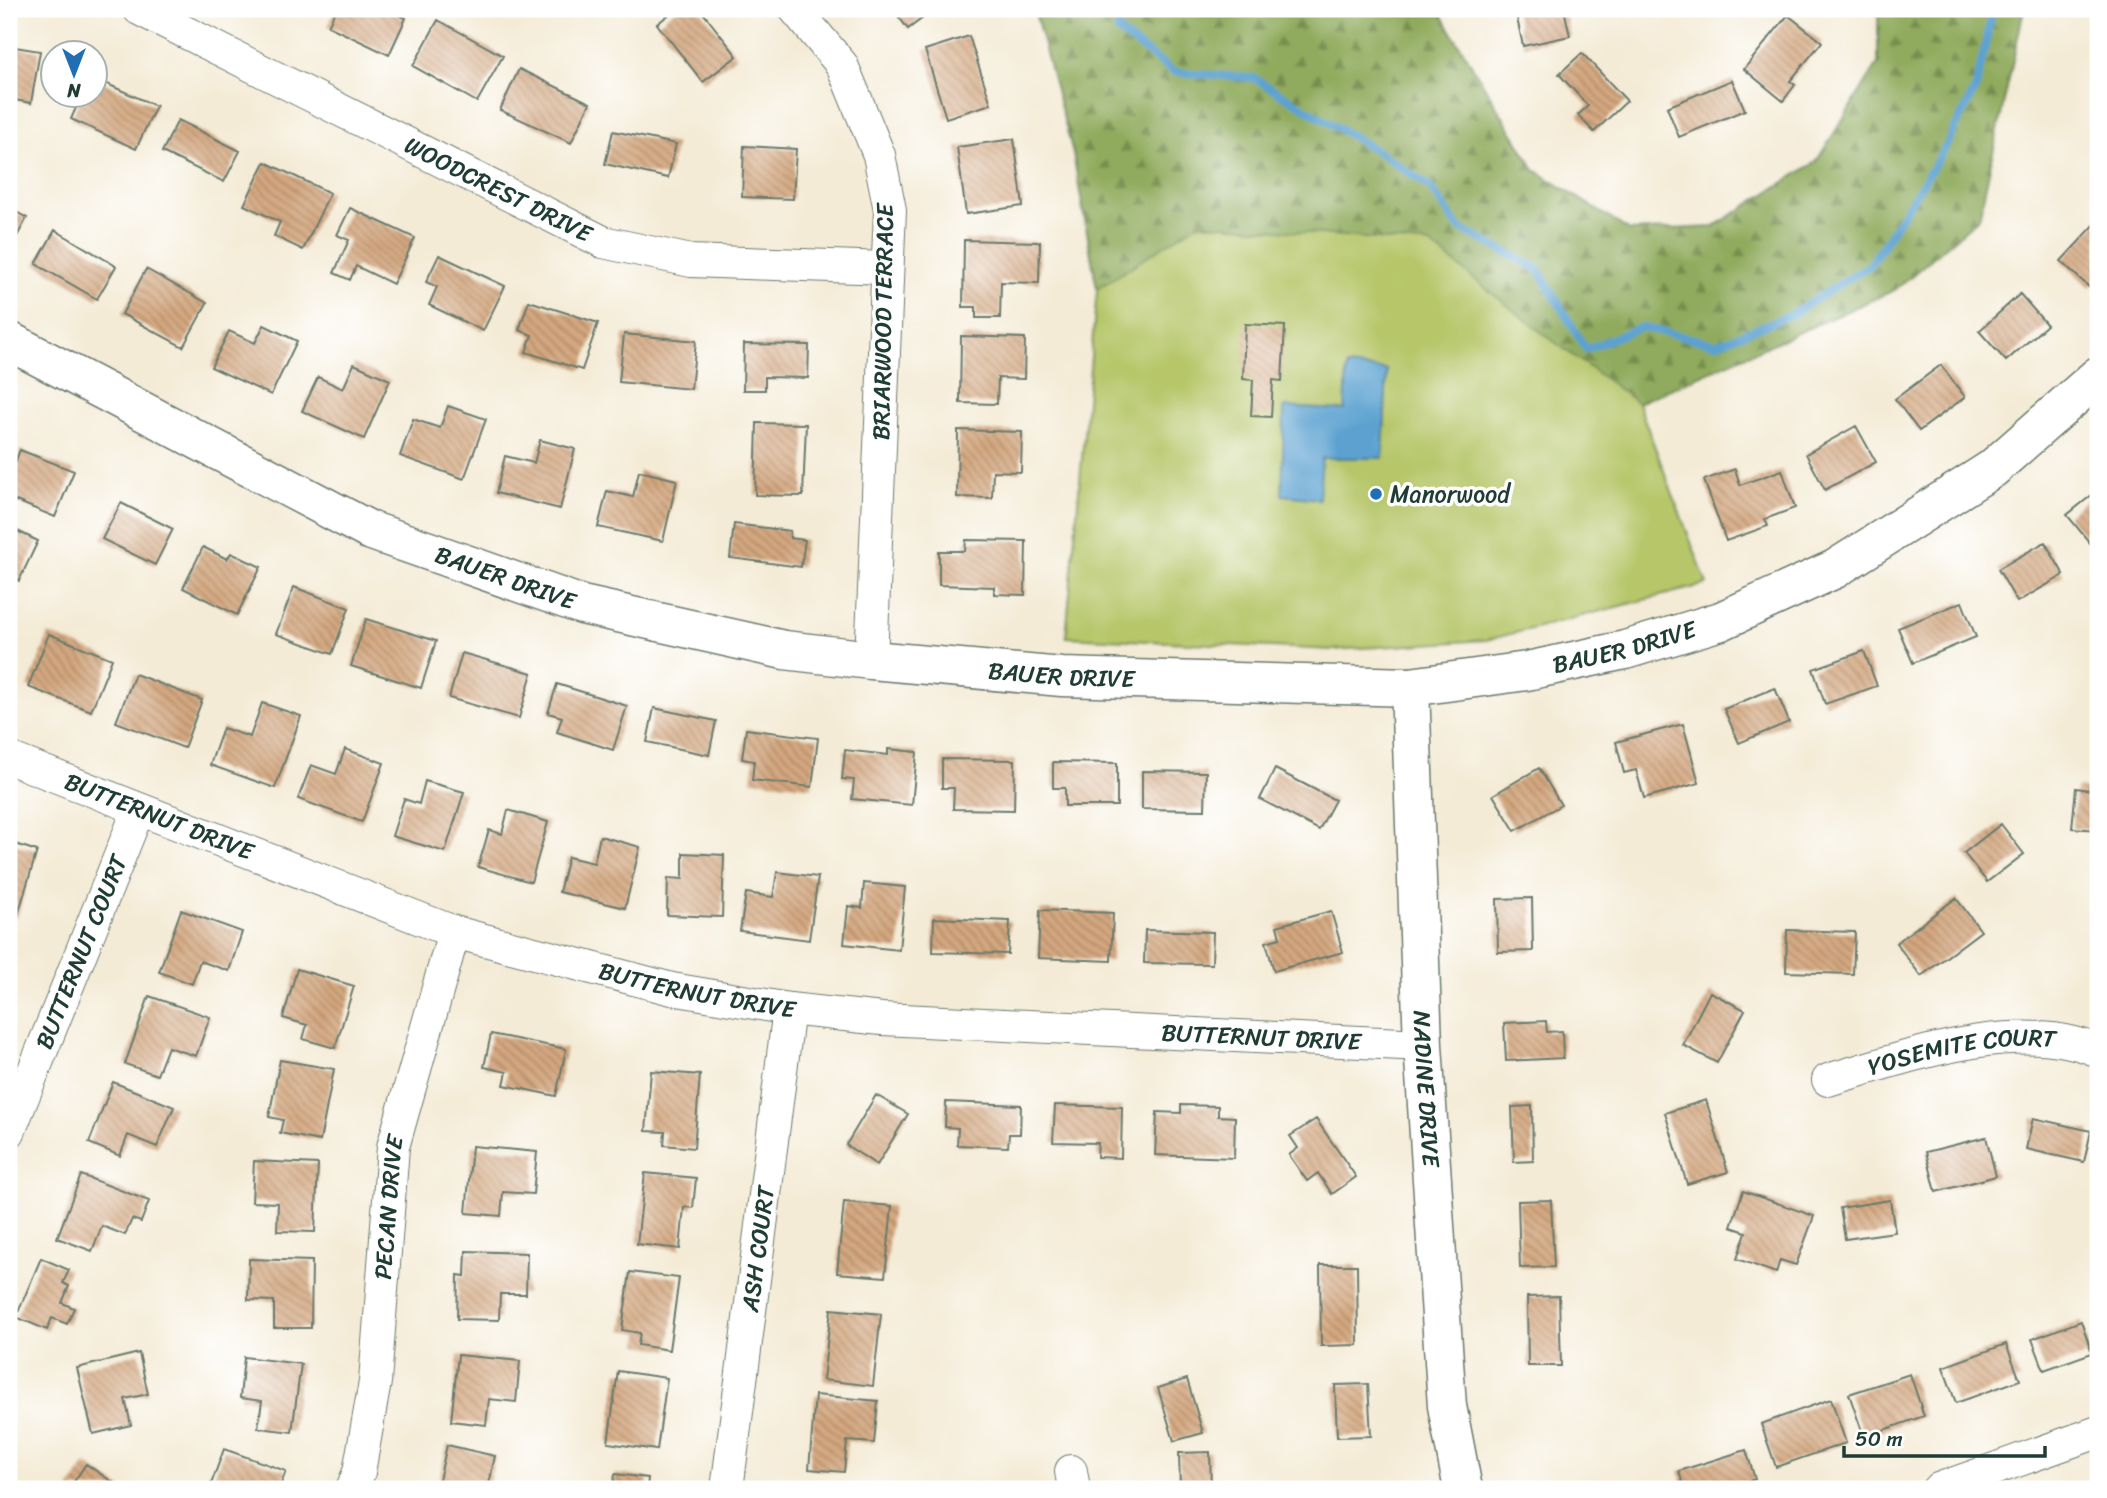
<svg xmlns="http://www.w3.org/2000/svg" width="2107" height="1498" font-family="Sriracha,sans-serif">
<defs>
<pattern id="forest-firs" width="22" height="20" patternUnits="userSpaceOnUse" patternTransform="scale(1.75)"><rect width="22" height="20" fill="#90ab5d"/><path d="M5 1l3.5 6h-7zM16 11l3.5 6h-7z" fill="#758c4e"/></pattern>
<pattern id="building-back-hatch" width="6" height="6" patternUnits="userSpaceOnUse" patternTransform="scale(1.75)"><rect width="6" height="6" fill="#d4a77f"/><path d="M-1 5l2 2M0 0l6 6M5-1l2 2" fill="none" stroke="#ab8969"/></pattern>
</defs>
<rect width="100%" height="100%" fill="#fff"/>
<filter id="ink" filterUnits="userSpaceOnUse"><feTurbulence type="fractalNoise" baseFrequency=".0143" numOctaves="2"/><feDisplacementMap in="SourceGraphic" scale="14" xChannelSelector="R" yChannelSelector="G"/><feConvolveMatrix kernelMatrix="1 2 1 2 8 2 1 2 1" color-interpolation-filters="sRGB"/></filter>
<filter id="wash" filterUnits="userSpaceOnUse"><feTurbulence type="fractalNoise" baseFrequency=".00686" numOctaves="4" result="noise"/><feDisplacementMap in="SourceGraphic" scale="28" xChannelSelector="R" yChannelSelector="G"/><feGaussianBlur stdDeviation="1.57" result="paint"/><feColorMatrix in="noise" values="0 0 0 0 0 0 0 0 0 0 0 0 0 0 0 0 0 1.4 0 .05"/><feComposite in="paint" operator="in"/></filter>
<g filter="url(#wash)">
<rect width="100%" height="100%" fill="#f4ebd6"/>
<path fill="url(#forest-firs)" stroke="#587448" stroke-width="2" d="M1034,9H1438L1535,170L1630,231L1713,227L1816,162L1878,63V9H2024L1979,218L1895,290L1638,403L1572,405L1286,283L1097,289L1073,153Z"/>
<path fill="#b6c669" stroke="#6a824e" stroke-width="2" d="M1199,223L1430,244L1541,332L1638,403L1707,584L1487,640L1332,650L1066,637L1097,289Z"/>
<path fill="#5ba1d0" stroke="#3d6f82" stroke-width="2" d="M1347,366L1387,370L1383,458H1322L1319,499L1282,495L1284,407L1345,410Z"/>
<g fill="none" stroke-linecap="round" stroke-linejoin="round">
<path stroke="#5ba1d0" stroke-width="8" d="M1118,9V31L1174,72L1254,78L1379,152L1430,187L1459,228L1538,269L1586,349L1641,327L1717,344L1792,314L1870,265L1945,148L1976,87L1993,9"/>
</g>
<g id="blocks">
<path fill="url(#building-back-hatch)" d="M336,9H385L406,18L389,55L328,26Z
M676,9H700L737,56L703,82L657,24Z
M893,9H935L908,29Z
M1515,9H1564L1570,36L1523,46Z
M1788,15L1822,42L1790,81L1795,85L1783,101L1744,69Z
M438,20L503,56L477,102L413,66Z
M969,36L991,104L946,118L925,50Z
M9,46L40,51L31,103L9,99Z
M1582,53L1627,101L1594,132L1578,115L1588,106L1559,74Z
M519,69L590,103L571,143L500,110Z
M94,78L156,106L136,149L71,119L82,94H94Z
M1732,80L1745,110L1679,137L1667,107Z
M178,120L240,151L224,182L162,152Z
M613,131L676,144L668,178L605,164Z
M1014,139L1023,206L966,214L957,147Z
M744,146L796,149L793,199L742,197Z
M265,162L330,193L303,250L274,236L280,222L244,205Z
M9,208L27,218L9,251Z
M350,208L415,238L393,284L356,266L350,280L334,273L349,240L337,235Z
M2098,221V279L2090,288L2061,261Z
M55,230L116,266L97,299L36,264Z
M964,240L1040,242L1039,283L1001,282L1000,318H976V307H963Z
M439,255L505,286L483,331L429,305L437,287L426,282Z
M146,269L207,303L183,347L122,314Z
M2020,294L2047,325L2006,361L1979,331Z
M529,301L598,323L582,370L526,352L532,335L519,330Z
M1245,324L1285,326L1282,381L1273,380L1271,417L1251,416L1253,380L1243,379Z
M264,325L297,341L271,395L211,367L229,331L255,343Z
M624,334L696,341L691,389L619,382Z
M961,336L1025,338L1024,379L998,378L997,404L960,403Z
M744,344L809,345L808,378L765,377V390H743Z
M354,364L390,380L364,439L302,411L318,377L343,389Z
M1941,365L1965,397L1919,431L1895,399Z
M448,406L486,419L464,479L400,456L413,419L440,428Z
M757,423L806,424L803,496L755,495Z
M1856,426L1876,462L1825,490L1806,454Z
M958,430L1022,432L1021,472L993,471L992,498L957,497Z
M540,440L575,449L560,509L496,493L505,456L534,463Z
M20,450L74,471L55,517L9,498V478Z
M1735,469L1740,485L1782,470L1795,508L1765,519L1768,526L1726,541L1704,480Z
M639,471L677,480L663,541L598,527L607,491L633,497Z
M2098,490V553L2067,515Z
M121,503L173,529L155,565L102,539Z
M734,524L790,531V538L805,540L801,567L730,558Z
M9,527L38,541L19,581L9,576Z
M966,540L1026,541L1025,595L994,594V587L939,585V551H965Z
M2045,542L2064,575L2017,602L1998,569Z
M203,547L227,559L231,553L261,567L237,615L183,588Z
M294,587L349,608L332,654L276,634Z
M1962,602L1976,637L1913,663L1898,628Z
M366,619L436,641L421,688L351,666Z
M49,634L112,659L91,711L28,687Z
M1864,651L1877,686L1825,704L1813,669Z
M462,653L532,673L519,718L449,698Z
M135,674L202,700L184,748L116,722Z
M557,684L627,706L613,750L557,732L562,717L548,713Z
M1775,688L1789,722L1739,743L1724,709Z
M262,703L301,716L275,788L210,765L223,728L250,737Z
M654,708L716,721L709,755L647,742Z
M1683,724L1699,783L1644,798L1636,770L1624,773L1616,742Z
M746,729L818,738L812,787L752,780L754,761L742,759Z
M345,749L384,763L362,822L298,799L311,765L336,774Z
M888,749L917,752L912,805L852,799L854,780L842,779L845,750L888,755Z
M942,759L1015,760L1014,810L953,809L954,788H942Z
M1053,762L1117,763V806H1065V788H1053Z
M1539,768L1561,805L1515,831L1493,795Z
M1275,769L1335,800L1319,830L1260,799Z
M1142,771L1206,772L1205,810L1142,809Z
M425,781L464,792L445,852L392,836L404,799L419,804Z
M2076,788L2098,791V830L2072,828Z
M508,810L548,822L531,882L478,867L489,830L502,834Z
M2001,824L2024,854L1987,882L1964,853Z
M600,836L640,847L625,908L559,892L568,857L594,863Z
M9,842L37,851L17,918L9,915Z
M683,853L724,855L722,917L667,915L668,878L683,879Z
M777,872L818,877L809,940L740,931L746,893L773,897Z
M864,883L905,887L899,950L844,944L848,906L862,908Z
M1532,898L1533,951L1498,952L1497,899Z
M1956,898L1981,931L1921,976L1896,943Z
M181,910L242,932L229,971L200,961L192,984L159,972Z
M1040,910L1113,913L1111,961L1038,958Z
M1331,911L1343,952L1274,971L1266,942L1280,938L1277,926Z
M934,918L1010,921L1008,954L933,952Z
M1145,930L1213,932L1212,964L1144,963Z
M1787,930L1855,932L1853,974L1786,972Z
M297,969L354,986L335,1048L303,1039L307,1025L283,1018Z
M1710,992L1745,1010L1717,1063L1683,1045Z
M149,996L210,1017L196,1056L168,1047L157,1075L125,1064Z
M1546,1021L1547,1032L1562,1031L1563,1058L1506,1061L1504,1023Z
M491,1034L566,1049L556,1096L504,1085L507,1072L484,1067Z
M280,1060L334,1069L320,1141L280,1133L283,1120L269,1117Z
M651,1071L700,1075L694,1148L664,1145L665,1132L646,1131Z
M113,1082L174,1107L157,1147L128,1135L120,1156L89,1143Z
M876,1095L908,1114L877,1165L846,1145Z
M1706,1100L1728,1172L1687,1184L1665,1113Z
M946,1102L1021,1105L1020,1134H1009L1008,1147L957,1145L958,1128L945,1127Z
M1055,1105L1122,1107L1121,1158L1097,1157L1098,1143L1053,1142Z
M1181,1105L1218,1106V1116L1235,1117L1234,1158L1155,1155L1157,1112L1181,1113Z
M1532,1106L1533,1161L1514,1162L1512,1107Z
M2033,1118L2091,1131L2084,1162L2026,1149Z
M1316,1119L1356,1177L1332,1194L1318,1173L1307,1181L1289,1155L1298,1148L1290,1136Z
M1986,1137L1996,1176L1936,1192L1926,1152Z
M472,1146L537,1152L533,1194L503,1192L501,1216L466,1213Z
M254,1161L318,1164L315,1232L277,1231L278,1203L252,1202Z
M645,1173L696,1178L693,1208L684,1207L680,1249L637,1244Z
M81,1175L149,1201L141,1222L132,1219L125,1235L102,1226L92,1251L57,1238Z
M1743,1191L1814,1216L1796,1265L1780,1260L1776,1273L1737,1259L1746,1232L1731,1227Z
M1551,1200L1554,1267L1520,1268L1518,1201Z
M1890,1200L1895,1232L1845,1239L1840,1208Z
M844,1202L892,1206L885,1277L837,1273Z
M466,1251L527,1253L526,1294H500L499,1320L457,1319L458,1275L465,1276Z
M41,1258L69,1270L63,1283L69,1286L62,1303L74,1308L67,1324L52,1318L47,1330L16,1317Z
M249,1259L312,1261L311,1328H274V1301L248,1300Z
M1320,1265H1357L1358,1345L1321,1346Z
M630,1272L679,1278L669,1350L638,1345L640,1333L622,1330Z
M1559,1296L1561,1366H1528L1527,1297Z
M831,1309L881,1314L873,1386L823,1380Z
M2081,1321L2092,1353L2044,1370L2032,1339Z
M2006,1344L2020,1380L1956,1403L1943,1367Z
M139,1353L148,1394L125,1399L131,1425L93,1434L77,1368Z
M458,1355L520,1361L516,1402L489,1399L486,1425L451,1421Z
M244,1357L301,1364L292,1432L258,1428L262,1401L240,1398Z
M618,1371L667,1378L657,1450L608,1443Z
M1910,1374L1924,1416L1864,1437L1849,1394Z
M1187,1379L1203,1433L1174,1441L1158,1388Z
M1368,1384L1371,1436L1337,1437L1335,1385Z
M815,1395L878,1401L874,1443L847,1441L844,1472L809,1469Z
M1831,1399L1846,1443L1776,1467L1761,1424Z
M447,1445L495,1456L488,1489H437Z
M224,1449L286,1471L279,1489L210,1487Z
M1746,1450L1755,1479L1723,1489H1684L1679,1471Z
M1210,1452L1211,1489H1180L1179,1453Z
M86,1464L123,1489H69Z
M615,1474L648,1478L647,1489H613Z"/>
</g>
</g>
<g filter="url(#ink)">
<use href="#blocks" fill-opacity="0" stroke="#6a7a6d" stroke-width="2"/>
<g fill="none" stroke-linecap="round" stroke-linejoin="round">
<g stroke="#6a7a6d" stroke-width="34">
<g id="street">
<path id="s1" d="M139,9L603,242L691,261L887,268"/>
<path d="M795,9L842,65L879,155L890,210L871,660"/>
<path id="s2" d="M9,758L454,932L672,989L789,1009L882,1019L1423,1045"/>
<path id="s3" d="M1828,1080C1906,1057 2020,1016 2098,1051"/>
<path id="s4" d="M9,1132L138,811"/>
<path d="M1071,1471L1074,1489"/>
<path id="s5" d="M352,1489L359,1472L375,1382L393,1147L454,932"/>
<path id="s6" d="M727,1489L789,1009"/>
<path d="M1938,1489L2098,1432"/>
</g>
</g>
<g stroke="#6a7a6d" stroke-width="41">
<g id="secondary">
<path id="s7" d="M9,341L369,530L582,605L784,650L871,660L1062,677L1410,687L1527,671L1625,650L1721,621L1835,569L1992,469L2098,376"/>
<path id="s8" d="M1410,687L1423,1045L1447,1406L1463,1489"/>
</g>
</g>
<use href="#street" stroke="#fff" stroke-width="32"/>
<use href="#secondary" stroke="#fff" stroke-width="38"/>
</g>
</g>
<circle fill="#1f6fb2" stroke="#fff" stroke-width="2.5" cx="1376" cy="494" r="7"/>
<g text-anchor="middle" stroke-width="7" stroke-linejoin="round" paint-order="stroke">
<g font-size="24" fill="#1f3d34" stroke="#fff">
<text dy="8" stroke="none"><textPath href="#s1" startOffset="402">WOODCREST DRIVE</textPath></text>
<text transform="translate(883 322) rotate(-89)" y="8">BRIARWOOD TERRACE</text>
<text dy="8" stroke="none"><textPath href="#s7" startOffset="551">BAUER DRIVE</textPath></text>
<text dy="8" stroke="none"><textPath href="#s7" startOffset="1685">BAUER DRIVE</textPath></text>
<text dy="8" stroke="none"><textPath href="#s7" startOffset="1118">BAUER DRIVE</textPath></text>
<text dy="8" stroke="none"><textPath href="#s2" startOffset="161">BUTTERNUT DRIVE</textPath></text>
<text dy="8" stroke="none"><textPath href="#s4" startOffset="194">BUTTERNUT COURT</textPath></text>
<text dy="8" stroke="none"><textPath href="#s2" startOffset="728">BUTTERNUT DRIVE</textPath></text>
<text dy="8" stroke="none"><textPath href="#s2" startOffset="1295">BUTTERNUT DRIVE</textPath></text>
<text dy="8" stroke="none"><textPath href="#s3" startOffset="138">YOSEMITE COURT</textPath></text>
<text dy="8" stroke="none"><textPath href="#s8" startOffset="402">NADINE DRIVE</textPath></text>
<text dy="8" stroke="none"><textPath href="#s5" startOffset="285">PECAN DRIVE</textPath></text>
<text dy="8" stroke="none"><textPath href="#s6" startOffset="242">ASH COURT</textPath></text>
</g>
<g font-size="24" fill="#1f3d34" stroke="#fff" text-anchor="start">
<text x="1390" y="502">Manorwood</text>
</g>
</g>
<rect width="2107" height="1498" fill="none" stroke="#fff" stroke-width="35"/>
<g transform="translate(74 74) rotate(180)"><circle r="33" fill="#ffffff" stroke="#a5b1ae" stroke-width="2"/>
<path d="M0-5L12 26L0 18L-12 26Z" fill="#1f6fb2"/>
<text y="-10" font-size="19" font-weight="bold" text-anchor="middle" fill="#1f3d34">N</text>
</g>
<path d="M1844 1446v10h201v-10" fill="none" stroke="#1f3d34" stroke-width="3.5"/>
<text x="1855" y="1446" font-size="21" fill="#1f3d34" stroke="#ffffff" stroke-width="5" paint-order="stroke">50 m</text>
</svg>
